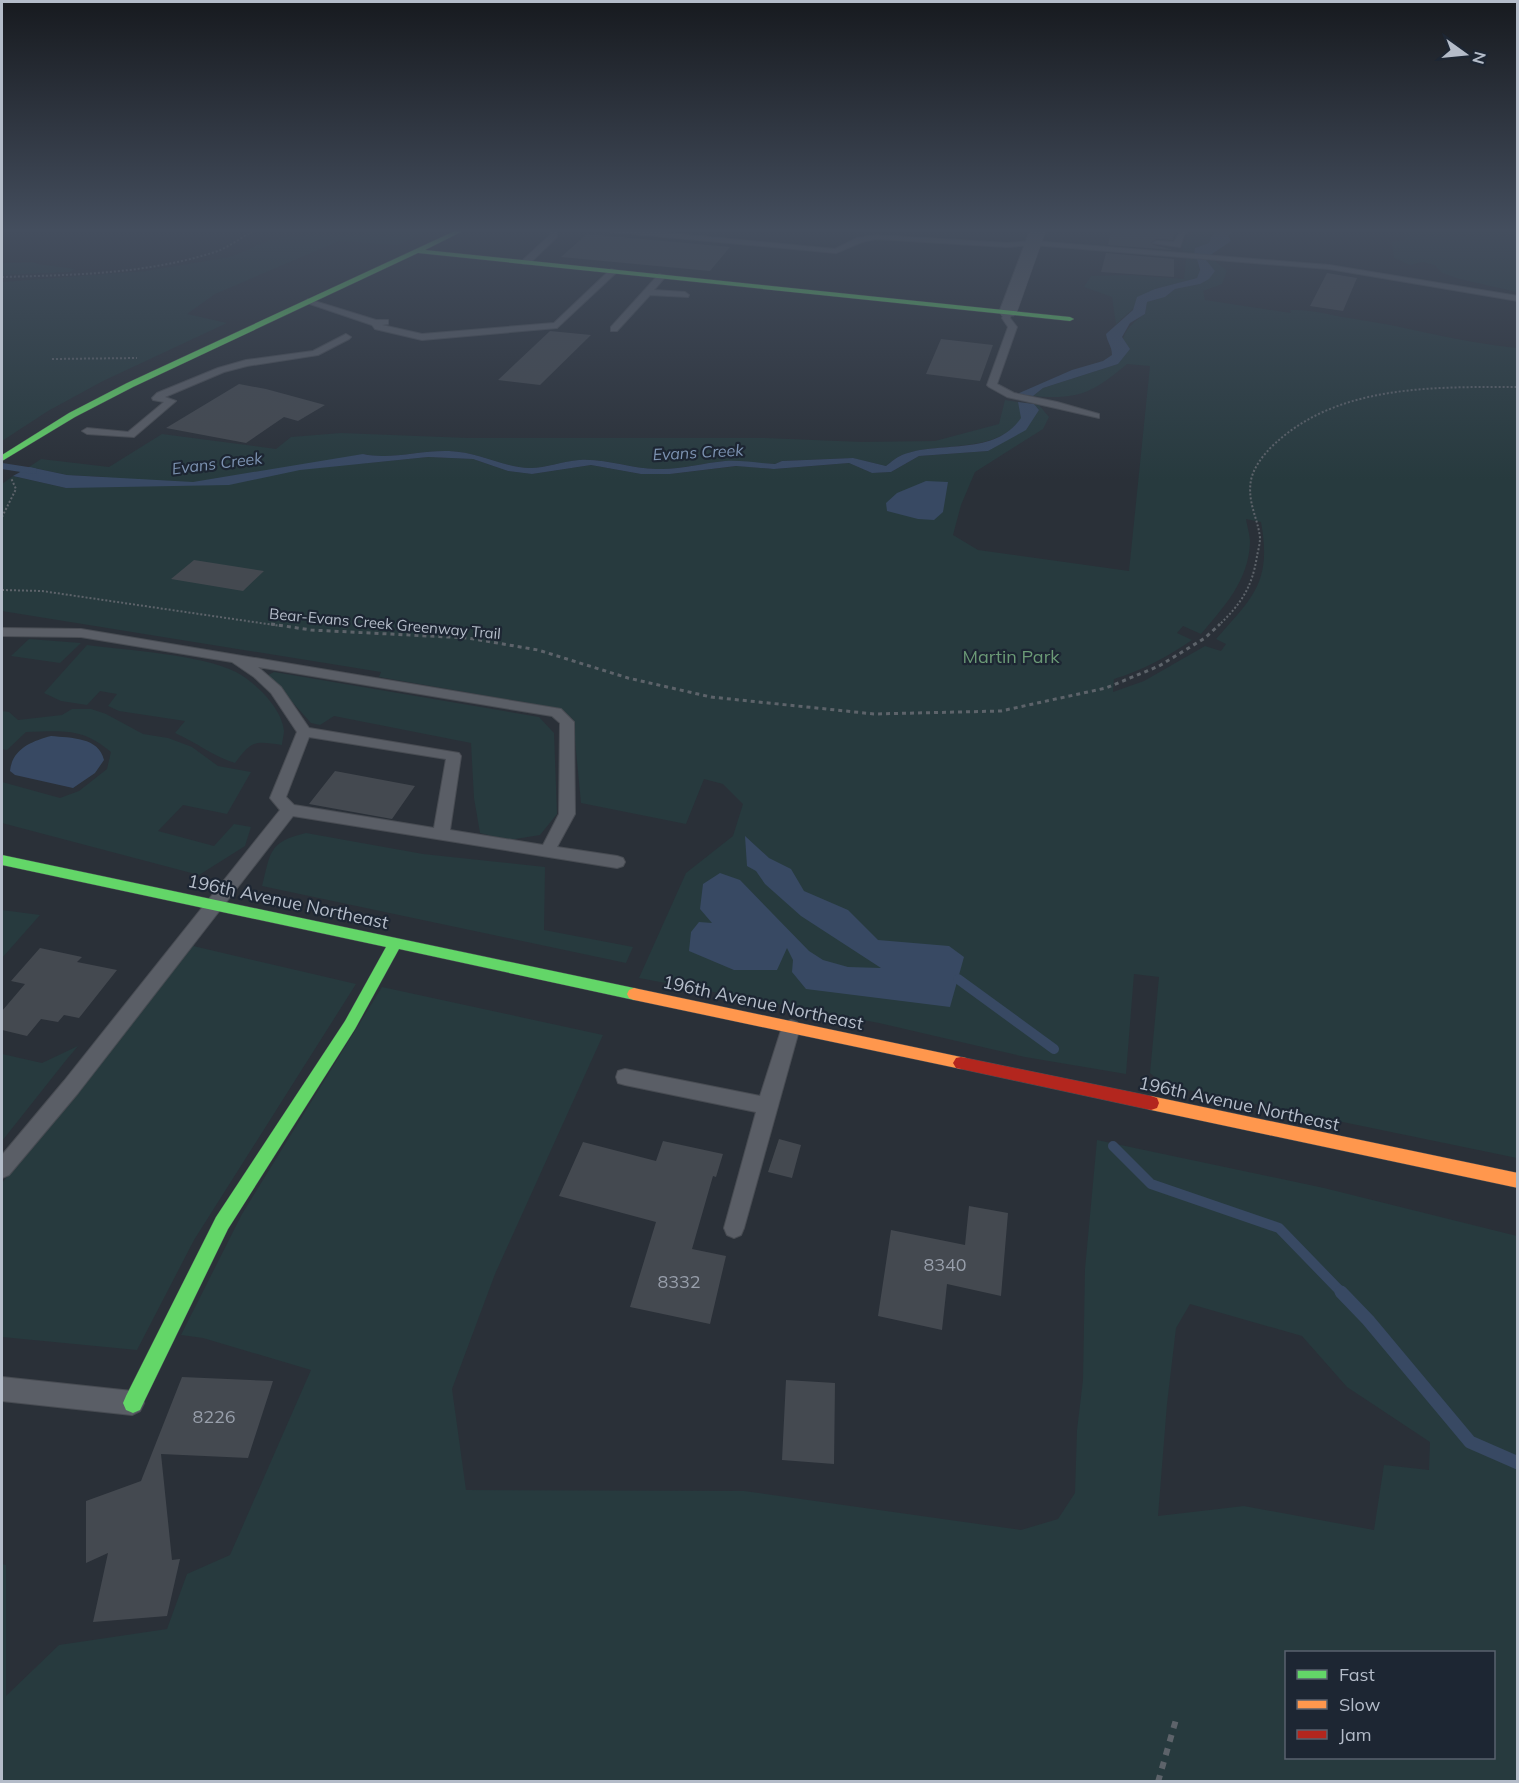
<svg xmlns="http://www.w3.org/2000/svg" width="1519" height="1783" font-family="Mulish,sans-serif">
<rect width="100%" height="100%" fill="#2a3038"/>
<path fill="#273a3e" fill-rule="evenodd" d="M370,230H432L397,245L339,241L215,294L187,314L227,323L103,381L48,411L2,441V282L146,271L230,257L270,240L314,234L361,235Z
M1196,230H1219L1212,235L1209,243L1195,248L1194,255L1183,254L1182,244Z
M1405,230H1517V292L1460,279L1442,273L1435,265L1422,262L1410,265L1394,258L1392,242L1404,240L1408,234Z
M1186,259H1197L1200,271L1197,278L1155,289L1116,324L1112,297L1084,287L1091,276L1130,275L1184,279Z
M1206,260L1215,261L1227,271L1222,284L1203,291L1205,300L1291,313L1290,310C1312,309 1329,315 1349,318C1406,326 1461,343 1517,348V1158L1163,1085L1150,1073L1159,977L1134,974L1126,1074L1025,1057L879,1023L639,978L686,873L733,836L743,804L723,784L704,779L686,824L581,803L573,719L558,708L379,677L381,672L2,611V484L13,476L66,488L106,477L67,475L29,467L41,459L109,467L162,434L276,449L291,437L341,433L468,438H765L862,442L935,441L999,424L1005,400L1018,402L1022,418C994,456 940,440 902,455C897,457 891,462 886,466L852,458L782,461L775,464C759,463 742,461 725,461C702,463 680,470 657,469C630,469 606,458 580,460C563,461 546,468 530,468C502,467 478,452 449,451C420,450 391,460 363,454L357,464L428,457L473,459L508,471L532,474L591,465L641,474H670L738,466L774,469L849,463L872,473L891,472L919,456L988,451L1003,442L1039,410L1034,404L1039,405L1049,417L1043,429L975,472L961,505L953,535L978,550L1129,571L1150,366L1127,364C1093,393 1078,400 1033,396L1043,388L1118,364C1122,339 1122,329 1145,314L1147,302L1165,297L1175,289L1200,284L1215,271ZM1246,519L1261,522C1272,582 1253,597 1216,639L1226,644L1221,651L1205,646L1144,681L1113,692L1114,679C1143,670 1167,657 1192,640L1177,633L1183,626L1201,634C1224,607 1249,580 1250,542C1250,535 1247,526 1246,519Z
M33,262L38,264L75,269L70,272L2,275V263Z
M29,639L81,643L60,663L11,656Z
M87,645C126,650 203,655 236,672C255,682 282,708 284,731C284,735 282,741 282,745C255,741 252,740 235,763C214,757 196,742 175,733L185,721L119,711L108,706L117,694L100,691L87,705L61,701L44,693Z
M274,672L539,717L554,733L557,814L540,835L509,840L480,833L474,798L471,743L334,716L320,725L311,723L268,675Z
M72,709H91L106,714L143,734L168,738L192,747L218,766L251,772L227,814L183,805L158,831L214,846L234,824L251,827L245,846L199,875L2,823V782L60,798L79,791L107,769L111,752C82,727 62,731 26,732L7,750L2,749V711L9,712L18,720L62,715Z
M306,833L423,854L545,867L544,930L633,947L626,963L262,886C271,852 268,842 306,833Z
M2,910L40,915L2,958Z
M189,945L356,984L194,1240L137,1350L2,1337V1183Z
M382,987L603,1035L495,1274L452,1389L466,1490L744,1491L1021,1530L1058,1519L1075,1493L1077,1430L1083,1380L1085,1269L1097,1140L1324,1188L1517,1236V1781L2,1782V1564L6,1565V1696L59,1645L167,1629L187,1574L230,1555L311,1370L203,1338L181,1335L242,1214ZM1190,1304L1302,1336L1347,1387L1430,1442L1429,1470L1384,1465L1374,1530L1244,1506L1158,1516L1167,1404L1176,1328ZM1286,1652H1494V1758H1286Z
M78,1046L67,1059L2,1141V1054L42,1063Z"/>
<path fill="#384963" d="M1219,230H1232L1228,236L1231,241L1209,256L1194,255L1195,248L1209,243L1212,235Z
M1197,259L1206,260L1215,271L1209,279L1200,284L1175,289L1165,297L1147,302L1145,314L1130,323L1122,337L1130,349L1118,364L1043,388L1033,396L1017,394L1072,370L1103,361L1112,355C1112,346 1107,342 1106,334L1133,310L1137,297L1155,289L1197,278L1200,270Z
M1018,402L1034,404L1039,410L1026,430L988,451L919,456L891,472L872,473L849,463L774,469L736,466L670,474H641L591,465L532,474L508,471L473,459L428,457L300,470L229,485L66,488L13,476L29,467L67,475L193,482L363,454C391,460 420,450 449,451C478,452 502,467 530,468C546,468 563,461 579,460C606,458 630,469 657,469C680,470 702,463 725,461C741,460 758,463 775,464L782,461L853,458L886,466C891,462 897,457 902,455C940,440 994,457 1021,418Z
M926,481L948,482L943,512L934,520L918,519L887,511L886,503L897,493Z
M51,736C71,738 99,737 104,760L95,773L73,788L15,775L10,771C12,749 32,741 51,736Z
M745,836L769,858L791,869L804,891L848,910L878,940L949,946L964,957L950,1007L806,989L792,972L793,960L787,948L777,970H734L689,951L691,932L699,922L712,923L700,909L703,884L720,873L740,880L809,951L823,960L848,967L881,968L801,916L765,884L756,871L747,866Z"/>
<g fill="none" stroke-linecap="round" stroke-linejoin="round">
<path stroke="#384963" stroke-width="6" d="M2,466L34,471"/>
<path stroke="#384963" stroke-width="10" d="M958,979L1054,1049
M1113,1146L1151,1184L1279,1228L1342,1293"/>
<path stroke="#384963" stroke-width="13" d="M1341,1292L1368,1320L1470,1442L1518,1463"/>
</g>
<path fill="#444950" d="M1111,230H1174L1173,240L1157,239L1151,242L1153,245L1174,250L1108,245Z
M587,234L730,247L710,271L561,257Z
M1106,253L1174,259V277L1101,272Z
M1327,273L1357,278L1343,311L1310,306Z
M550,331L591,335L540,385L498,380Z
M941,339L993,345L980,381L926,374Z
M239,384L266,389L325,405L298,421L284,417L246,443L166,428Z
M194,560L264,571L243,591L171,579Z
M335,771L415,786L392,819L309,804Z
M40,948L82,957L77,962L117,970L79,1018L64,1015L58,1022L41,1019L27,1036L2,1030V1011L25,984L11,981Z
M779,1139L801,1145L792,1178L768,1172Z
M663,1141L723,1154L716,1177L713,1176L692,1249L726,1256L710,1324L630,1307L656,1222L559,1196L583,1142L656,1161Z
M969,1206L1008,1213L1001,1296L947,1284L942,1330L878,1316L891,1230L965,1245Z
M182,1377L273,1381L248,1458L161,1454L172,1560L180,1559L167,1616L93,1622L108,1553L86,1563V1501L141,1481Z
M786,1380L835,1383L834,1464L782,1460Z"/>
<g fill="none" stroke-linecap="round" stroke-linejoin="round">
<g stroke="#484c53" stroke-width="2">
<path id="lane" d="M549,230H557V237L529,264H523V260L550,235Z
M608,230H637L835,249L857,238L876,235L1007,243L1033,241L1329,265L1518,296V301L1329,269L1033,245L1007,247L876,239L862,242L836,253L612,232Z
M1181,230H1190L1184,235L1180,247L1153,243L1157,241L1174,242Z
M611,269L618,271L557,328L422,340L375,329L372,325L304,302L308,299L376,320H388V324L382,325L422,334L554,323Z
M659,274L666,276L654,290L685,292L689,295L688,297L650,295L617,331H611V327Z
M1008,309L1012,312L1010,318L1017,327L997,384L1014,393L1057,402L1099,414V418L1007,397L989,387L987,385L1008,327L1002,318L1005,310Z
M346,334L351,337L349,339L318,355L247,366L224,372L165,397L176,401L134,437L87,434L82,431L87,428L128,432L164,402L153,400L152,398L157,393L218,368L246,360L313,351Z
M2,628L81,629L561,709L574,722L575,814L557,847L617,856L623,858L625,862L623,866L617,868L293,816L78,1093L9,1175L2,1178V1155L64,1081L280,810L270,798L297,732L271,693L254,677L232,662L81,637L2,636ZM258,667L552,716L560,723L559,814L543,845L450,830L461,756L459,753L309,728L281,687ZM309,737L446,759L434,828L294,805L286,797Z
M791,1020L797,1022L800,1027L744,1228L741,1235L734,1238L727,1235L724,1228L756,1112L625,1085L618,1083L616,1077L618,1071L625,1069L760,1096L782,1027L785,1022Z
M2,1377L132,1391L140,1395L144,1403L140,1411L132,1415L2,1401Z"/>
</g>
<g stroke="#484c53" stroke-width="1">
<path id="street" d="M1030,230H1046L1017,312L1014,316H1002L999,312Z"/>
</g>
<g stroke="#484c53" stroke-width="1">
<path id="fast" d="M457,230H465L425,250L1070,317L1074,319L1070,321L418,253L133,387L75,417L2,461V455L69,413L127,383Z
M2,855L634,988L639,990L641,994L639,998L634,1000L399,949L355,1029L228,1229L140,1410L133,1413L126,1410L123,1403L126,1396L216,1217L345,1021L386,947L2,865Z"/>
</g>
<g stroke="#484c53" stroke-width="1">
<path id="slow" d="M634,988L961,1057L966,1058L969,1063L966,1068L961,1069L634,1000L629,998L627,994L629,990Z
M1151,1096L1518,1173V1188L1151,1110L1145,1108L1143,1103L1145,1098Z"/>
</g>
<g stroke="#484c53" stroke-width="1">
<path id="jam" d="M961,1057L1151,1096L1157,1098L1159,1103L1157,1108L1151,1110L961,1069L956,1068L953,1063L956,1058Z"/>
</g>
<path stroke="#5d636a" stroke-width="2" stroke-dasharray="2 2" stroke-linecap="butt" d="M2,277C74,275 149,274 218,251C230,246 243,237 254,230
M52,359L137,358
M2,517L16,489L11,478
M2,590L42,591L281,626
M1218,626C1241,604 1252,588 1257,556C1258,551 1260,544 1260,538C1258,518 1247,503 1251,480C1254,465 1268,449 1279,440C1343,384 1438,387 1518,387"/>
<path stroke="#5d636a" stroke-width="3" stroke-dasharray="4 4" stroke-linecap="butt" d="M271,624L311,630L468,638L538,650L628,678L711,697L874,714L1001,711L1106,688L1159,666L1205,638L1220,624"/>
<path stroke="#5d636a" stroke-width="6" stroke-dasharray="7 7" stroke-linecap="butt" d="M1158,1782L1177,1716"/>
<use href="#lane" fill="#5a5e66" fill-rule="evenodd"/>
<use href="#street" fill="#5a5e66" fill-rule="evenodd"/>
<use href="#fast" fill="#63d668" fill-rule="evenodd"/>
<use href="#slow" fill="#ff974d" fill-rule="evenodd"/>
<use href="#jam" fill="#b3261e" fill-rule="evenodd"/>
</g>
<linearGradient id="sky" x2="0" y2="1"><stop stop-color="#171a1f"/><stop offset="0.48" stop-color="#444e5e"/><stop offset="1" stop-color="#444e5e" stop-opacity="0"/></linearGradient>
<rect width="1519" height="480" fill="url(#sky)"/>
<g text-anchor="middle" stroke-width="4.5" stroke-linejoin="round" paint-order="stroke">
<g font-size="15" fill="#b4bcc9" stroke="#1d2633">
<text transform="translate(385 624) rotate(5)" y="5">Bear-Evans Creek Greenway Trail</text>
</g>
<g font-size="16" font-style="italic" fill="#7c92b1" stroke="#1d2633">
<text transform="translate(698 452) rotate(-3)" y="6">Evans Creek</text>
<text transform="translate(217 463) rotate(-7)" y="6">Evans Creek</text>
</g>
<g font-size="18" fill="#6b9a76" stroke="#1d2633">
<text x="1011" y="663">Martin Park</text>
</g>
<g font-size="18" fill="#b4bcc9" stroke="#1d2633">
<text transform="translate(288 902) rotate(12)" y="6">196th Avenue Northeast</text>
<text transform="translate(763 1003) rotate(12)" y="6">196th Avenue Northeast</text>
<text transform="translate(1239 1104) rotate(12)" y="6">196th Avenue Northeast</text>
</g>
<g font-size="18" fill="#989fab">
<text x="945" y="1271">8340</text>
<text x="679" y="1288">8332</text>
<text x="214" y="1423">8226</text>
</g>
</g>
<rect width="1519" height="1783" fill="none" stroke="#b4bcc9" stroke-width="6"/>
<rect x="1285" y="1651" width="210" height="108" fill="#1d2633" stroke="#59626f" stroke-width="1.5"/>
<rect x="1297" y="1670" width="30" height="9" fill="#63d668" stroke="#59626f" stroke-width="1.5"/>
<text x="1339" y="1681" font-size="18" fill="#b4bcc9">Fast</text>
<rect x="1297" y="1700" width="30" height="9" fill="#ff974d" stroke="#59626f" stroke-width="1.5"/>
<text x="1339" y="1711" font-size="18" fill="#b4bcc9">Slow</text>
<rect x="1297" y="1730" width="30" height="9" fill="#b3261e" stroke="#59626f" stroke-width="1.5"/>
<text x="1339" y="1741" font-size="18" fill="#b4bcc9">Jam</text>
<g transform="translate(1465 54) rotate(105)" stroke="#1d2633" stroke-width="4.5" paint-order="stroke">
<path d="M0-4.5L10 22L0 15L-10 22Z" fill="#b4bcc9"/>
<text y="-9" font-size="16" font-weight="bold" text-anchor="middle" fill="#b4bcc9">N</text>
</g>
</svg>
